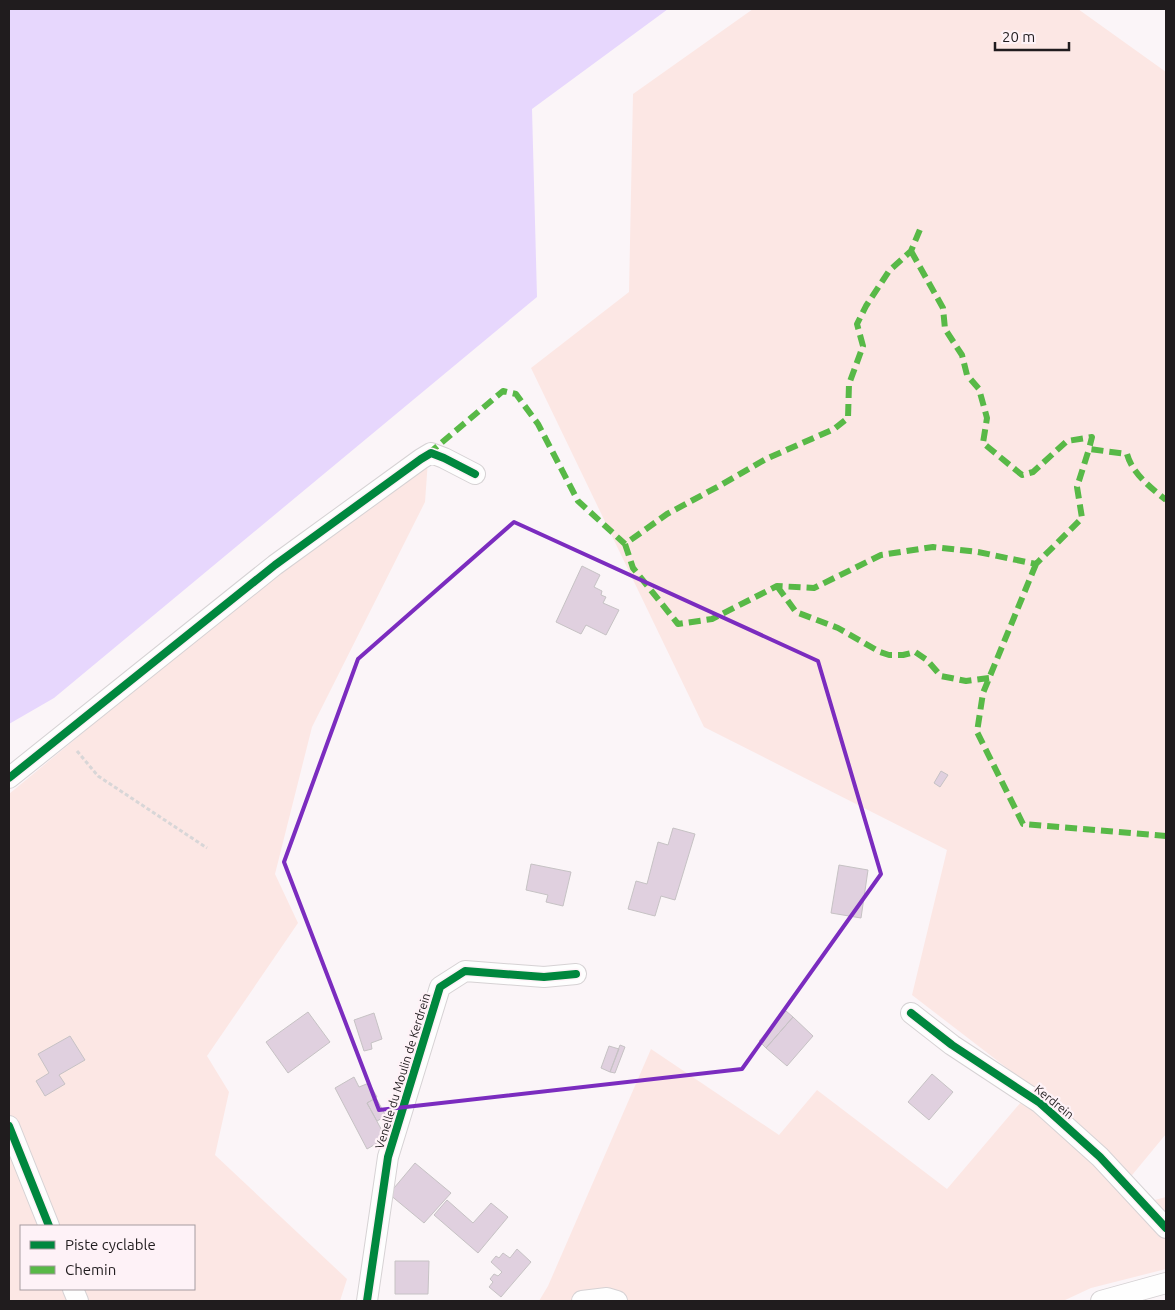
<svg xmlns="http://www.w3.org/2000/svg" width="1175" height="1310" font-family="Ubuntu,sans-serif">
<rect width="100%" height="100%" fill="#fbf5f8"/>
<path fill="#fce7e4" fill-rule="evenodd" d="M753,9H1078L1166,72V1134L1128,1180L1151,1201L1166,1197V1269L1091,1288L1063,1301H539L548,1286L651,1049L779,1135L817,1090L947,1189L1033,1088L912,995L947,850L704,727L531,368L629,292L633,94Z
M429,446L425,502L312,727L275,874L298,923L207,1056L229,1092L215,1155L347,1279L340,1301H9V794ZM21,1226H194V1289H21Z"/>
<path fill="#e7d7fd" d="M9,9H668L532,109L537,297L54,698L9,724Z"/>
<path fill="#e0d0df" stroke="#c6c2c4" d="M582,566L600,575L594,587L602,591L601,595L606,597L603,603L619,610L606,635L586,625L581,634L556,622Z
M941,771L948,775L940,787L934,783Z
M673,828L695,834L675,900L661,896L655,916L628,909L636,881L647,884L658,842L668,845Z
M531,864L571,872L563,906L546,902L548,895L526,890Z
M839,865L868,870L861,918L831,913Z
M786,1011L793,1017L766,1048L759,1041Z
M308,1012L330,1042L288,1073L266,1042Z
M374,1013L382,1039L371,1043L372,1049L364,1051L354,1020Z
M793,1017L813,1036L787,1066L766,1048Z
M70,1036L85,1060L59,1075L65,1084L45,1096L36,1081L49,1073L38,1054Z
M620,1045L625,1047L615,1073L610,1072Z
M609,1046L619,1049L610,1072L601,1068Z
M932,1074L953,1092L929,1120L908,1102Z
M354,1077L359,1087L369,1083L377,1097L367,1103L386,1138L367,1149L335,1088Z
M376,1098L386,1116L377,1121L367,1103Z
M415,1163L451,1193L424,1223L389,1194Z
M447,1200L473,1223L491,1203L508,1217L478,1253L434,1215Z
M517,1249L531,1262L501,1297L489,1287L493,1282L490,1279L494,1274L498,1276L502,1272L491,1262L496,1256L499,1258L503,1253L510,1258Z
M395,1261H429L428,1294H395Z"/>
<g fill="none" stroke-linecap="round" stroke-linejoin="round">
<g stroke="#d6d2d4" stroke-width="22">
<path id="street" d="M9,778L275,565L421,459L431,453L444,458L475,474
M911,1013L952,1045L1040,1103L1100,1157L1166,1228
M9,1126L49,1226
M73,1289L78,1301
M367,1301L388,1157L440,987L465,971L544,977L576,974
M582,1301L607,1298L617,1301
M1101,1301L1166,1283"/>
</g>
<path stroke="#d8d6d7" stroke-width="3" stroke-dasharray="4 2.5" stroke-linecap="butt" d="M77,751L98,776L207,848"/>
<use href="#street" stroke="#fefefe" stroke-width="20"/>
<path stroke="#58b947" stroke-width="6" stroke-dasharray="12 6" stroke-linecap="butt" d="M911,251L943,308L945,329L962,355L967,375L979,389L987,418L983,443L1022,475L1033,472L1067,441L1092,437L1089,449L1127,454C1132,473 1151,488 1166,500
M428,454L503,391L516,394L538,424L578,501L625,544L667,514L719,486L766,459L834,429L848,418L849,384L863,346L857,324L866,306L889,271L911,251L921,227
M625,544L633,568L678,624L712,619L777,586L814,588L881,555L933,547L978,552L1036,564L1082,518L1077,487L1089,449
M1036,564L983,693L977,732L1023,824L1166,836
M777,586L796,612L838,628L880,652L889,655H903L915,652L927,660L941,676L966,681L989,678"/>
<g stroke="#fef2f7" stroke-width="11">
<path id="cycleway" d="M9,778L275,565L421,459L431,453L444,458L475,474
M911,1013L952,1045L1040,1103L1100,1157L1166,1228
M9,1126L49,1226
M367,1301L388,1157L440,987L465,971L544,977L576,974"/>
</g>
<use href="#cycleway" stroke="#00873e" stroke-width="8"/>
</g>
<path fill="none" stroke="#7b2cbf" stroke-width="4" stroke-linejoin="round" d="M514,522L818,661L881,874L742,1069L379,1110L284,862L358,659Z"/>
<g text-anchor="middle" stroke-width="4.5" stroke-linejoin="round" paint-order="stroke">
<g font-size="12" fill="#201c1e" stroke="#fef2f7">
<text transform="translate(403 1071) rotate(-73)" y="4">Venelle du Moulin de Kerdrein</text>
<text transform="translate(1054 1102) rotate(39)" y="4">Kerdrein</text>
</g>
</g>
<rect width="1175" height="1310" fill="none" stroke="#201c1e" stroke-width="20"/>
<rect x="20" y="1225" width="175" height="65" fill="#fef2f7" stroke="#a59ca0"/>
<rect x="30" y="1241" width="25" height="8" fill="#00873e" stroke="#a59ca0"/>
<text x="65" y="1250" font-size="15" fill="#201c1e">Piste cyclable</text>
<rect x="30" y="1266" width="25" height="8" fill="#58b947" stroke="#a59ca0"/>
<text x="65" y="1275" font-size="15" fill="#201c1e">Chemin</text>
<path d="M995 42v8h74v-8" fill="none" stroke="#201c1e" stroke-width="2.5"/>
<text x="1002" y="42" font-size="15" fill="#201c1e" stroke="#fef2f7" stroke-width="4" paint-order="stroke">20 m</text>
</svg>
